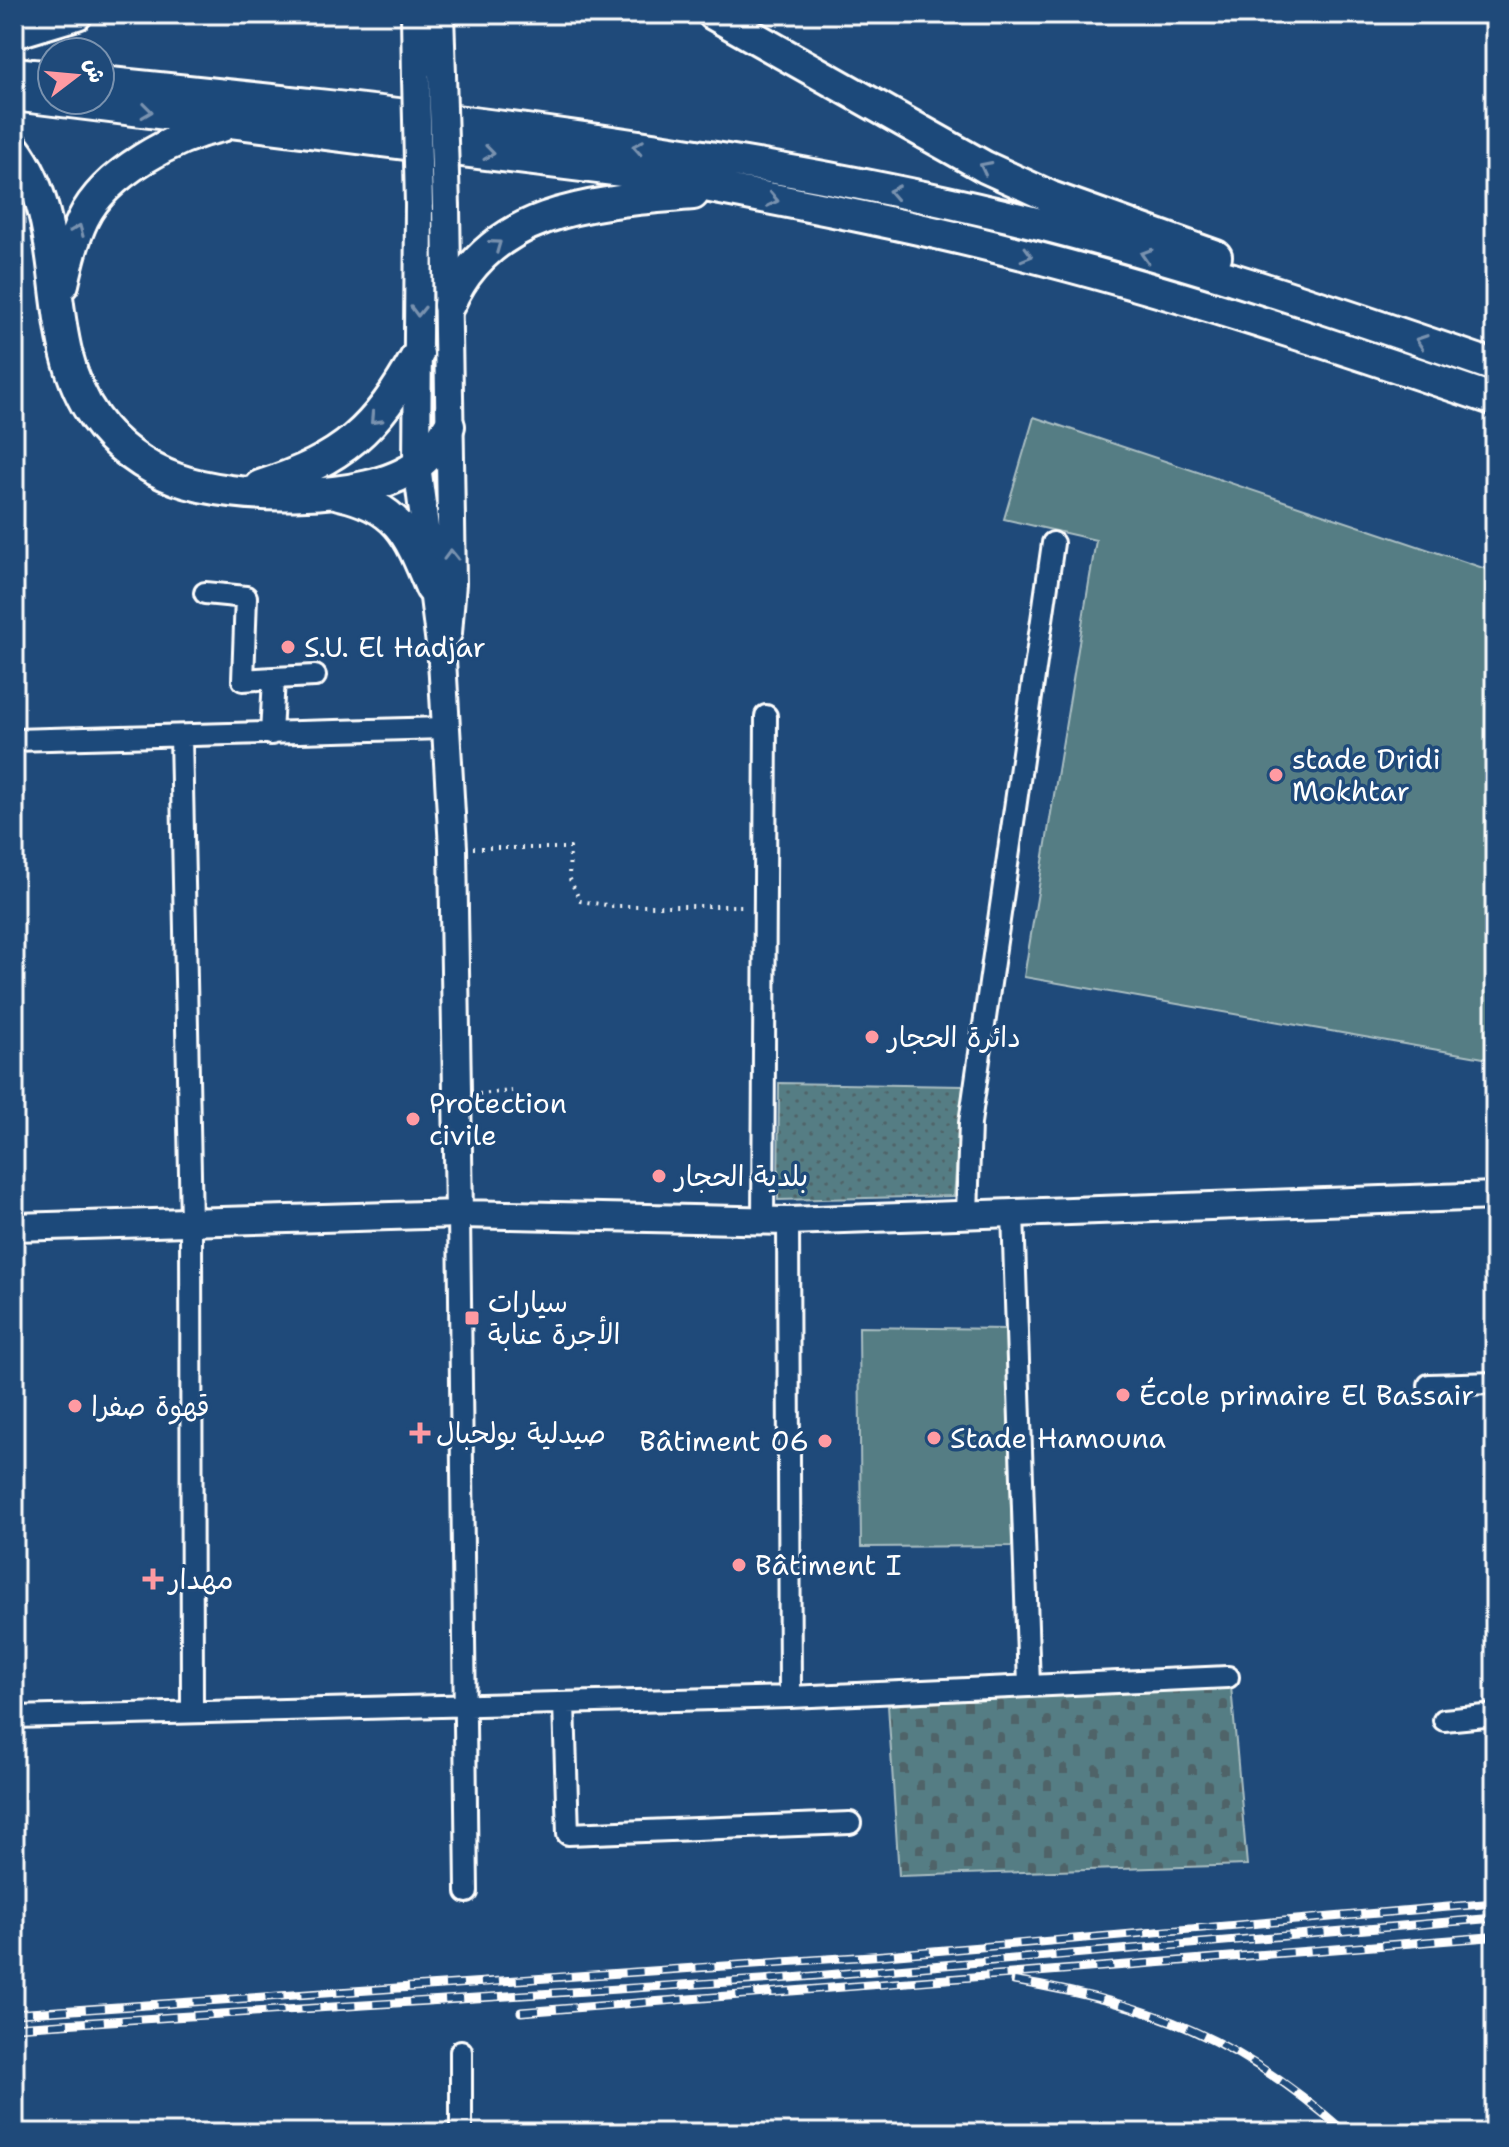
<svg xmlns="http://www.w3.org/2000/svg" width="1509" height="2147" font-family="'Shantell Sans','Playpen Sans Arabic',sans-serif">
<defs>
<pattern id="cemetery-stones" width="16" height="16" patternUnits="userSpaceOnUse" patternTransform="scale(2)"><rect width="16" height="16" fill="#547d84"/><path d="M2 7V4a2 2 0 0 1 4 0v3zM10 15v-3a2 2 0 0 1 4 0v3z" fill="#506468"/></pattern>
<pattern id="garden-dots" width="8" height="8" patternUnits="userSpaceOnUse" patternTransform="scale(2)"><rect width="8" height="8" fill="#547d84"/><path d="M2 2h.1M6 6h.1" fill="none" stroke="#506468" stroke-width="1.8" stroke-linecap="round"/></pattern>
</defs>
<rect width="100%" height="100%" fill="#1f4a7a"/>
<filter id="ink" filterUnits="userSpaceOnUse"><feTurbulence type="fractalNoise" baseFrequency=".0125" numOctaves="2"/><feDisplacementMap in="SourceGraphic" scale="16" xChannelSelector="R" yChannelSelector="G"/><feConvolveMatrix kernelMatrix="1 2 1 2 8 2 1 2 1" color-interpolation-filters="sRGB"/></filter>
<g filter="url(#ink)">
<path fill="url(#cemetery-stones)" stroke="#aabec2" stroke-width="2" d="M1231,1686L1247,1865L899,1876L888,1705Z"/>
<path fill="url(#garden-dots)" stroke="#aabec2" stroke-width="2" d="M779,1083L963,1086L954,1196L778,1200Z"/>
<path fill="#547d84" stroke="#aabec2" stroke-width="2" d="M1034,417L1495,572V1060L1024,977L1096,540L1004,519Z
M859,1327L1006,1329L1012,1546L861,1547Z"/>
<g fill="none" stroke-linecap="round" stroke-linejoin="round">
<g stroke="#fff" stroke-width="26">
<path id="minor" d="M205,593L246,597L243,680L274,678
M271,734L274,678L315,676
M181,736L191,1222L192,1710
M14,740L444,728
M1013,1213L1029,1686
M459,1214L467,1892
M967,1214L970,1123L1053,543
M788,1221L790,1697
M763,1222L766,716
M1429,1385L1495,1383
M564,1703L568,1834L850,1823
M14,1717L790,1697L1228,1677
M1444,1720L1495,1715
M461,2133V2051"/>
</g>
<g stroke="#fff" stroke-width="32">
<path id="major" d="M415,14L416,78
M440,14L442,75
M419,205L417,465L442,660L453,848L459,1214
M446,207L452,583L448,633
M14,1227L459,1214L788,1221L1495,1196"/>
</g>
<g stroke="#fff" stroke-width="36">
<path id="highway" d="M713,14L985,167L1051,197L1216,256
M14,33L77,14
M14,73L52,77
M100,82C404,113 710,145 1008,216C1173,256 1335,311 1495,366
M14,95L638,173C761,197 886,219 1007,250C1172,291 1334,345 1495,400
M14,148C74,227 37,337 95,418C114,445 145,468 176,479C234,500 368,504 419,464C432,454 440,441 449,426
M63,284C68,262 73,240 83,219C105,173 174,136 222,126
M449,305C491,206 601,202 693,194
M260,486C344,459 375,431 418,354
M339,494C399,507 409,535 431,588"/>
</g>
<path stroke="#fff" stroke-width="4" stroke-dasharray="2 6" stroke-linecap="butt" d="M473,848H570L569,877L580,901L613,906H746
M479,1094L512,1091"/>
<use href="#minor" stroke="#1f4a7a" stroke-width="20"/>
<use href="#major" stroke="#1f4a7a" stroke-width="26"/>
<use href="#highway" stroke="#1f4a7a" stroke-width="30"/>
<g stroke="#fff" stroke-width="9">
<path id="rail" d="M1014,1981C1151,2003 1242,2040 1346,2133
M521,2012L1489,1937
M14,2014L886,1955L1495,1903
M14,2027L791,1978L1495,1918"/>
</g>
<use href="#rail" stroke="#1f4a7a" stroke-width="6" stroke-dasharray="18" stroke-linecap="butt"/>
<g stroke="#fff" stroke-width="32" stroke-linecap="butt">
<path id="major-bridge" d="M442,75L446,207
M416,78L419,205"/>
</g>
<use href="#major-bridge" stroke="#1f4a7a" stroke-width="26"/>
</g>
<defs><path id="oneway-chevron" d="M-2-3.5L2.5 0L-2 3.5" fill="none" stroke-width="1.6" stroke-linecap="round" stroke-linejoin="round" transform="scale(2)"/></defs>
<g stroke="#7992af">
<use href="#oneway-chevron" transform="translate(147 111) rotate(7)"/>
<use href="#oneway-chevron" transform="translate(638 147) rotate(-170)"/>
<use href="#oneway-chevron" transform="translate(489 153) rotate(8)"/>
<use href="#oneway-chevron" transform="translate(985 167) rotate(-153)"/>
<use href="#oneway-chevron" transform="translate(894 192) rotate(-169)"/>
<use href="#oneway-chevron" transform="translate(773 200) rotate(12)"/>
<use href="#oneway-chevron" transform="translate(78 230) rotate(-68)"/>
<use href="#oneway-chevron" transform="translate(496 245) rotate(-36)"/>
<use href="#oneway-chevron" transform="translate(1027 255) rotate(16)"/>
<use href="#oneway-chevron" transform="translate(1146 255) rotate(-163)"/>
<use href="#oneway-chevron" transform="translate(418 311) rotate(91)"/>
<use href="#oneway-chevron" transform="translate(1421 341) rotate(-161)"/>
<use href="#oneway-chevron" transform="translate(375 419) rotate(133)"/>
<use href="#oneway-chevron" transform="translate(451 555) rotate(-91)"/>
</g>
</g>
<g fill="#ff9aa2" stroke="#1f4a7a" stroke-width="3">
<circle cx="288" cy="647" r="8"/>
<circle cx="1276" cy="775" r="8"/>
<circle cx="872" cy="1037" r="8"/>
<circle cx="413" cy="1119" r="8"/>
<circle cx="659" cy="1176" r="8"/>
<rect x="464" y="1310" width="16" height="16" rx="4"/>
<circle cx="1123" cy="1395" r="8"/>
<circle cx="75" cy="1406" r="8"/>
<path d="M416 1421h8v8h8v8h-8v8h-8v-8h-8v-8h8z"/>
<circle cx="934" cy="1438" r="8"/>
<circle cx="825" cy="1441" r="8"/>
<circle cx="739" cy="1565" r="8"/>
<path d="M149 1567h8v8h8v8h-8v8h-8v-8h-8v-8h8z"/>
</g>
<g text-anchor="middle" stroke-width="7" stroke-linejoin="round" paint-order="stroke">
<g font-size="28" fill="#fff" stroke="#1f4a7a" text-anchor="start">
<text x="304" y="657">S.U. El Hadjar</text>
<text x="1292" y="769">stade Dridi<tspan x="1292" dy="32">Mokhtar</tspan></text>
<text x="888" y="1047">دائرة الحجار</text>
<text x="429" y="1113">Protection<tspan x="429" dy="32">civile</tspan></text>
<text x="675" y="1186">بلدية الحجار</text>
<text x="488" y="1312">سيارات<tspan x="488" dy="32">الأجرة عنابة</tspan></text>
<text x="1139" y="1405">École primaire El Bassair</text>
<text x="91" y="1416">قهوة صفرا</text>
<text x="436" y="1443">صيدلية بولحبال</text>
<text x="950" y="1448">Stade Hamouna</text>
<text x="809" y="1451" text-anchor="end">Bâtiment 06</text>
<text x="755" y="1575">Bâtiment I</text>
<text x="169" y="1589">مهدار</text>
</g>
</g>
<rect width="1509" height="2147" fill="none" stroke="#1f4a7a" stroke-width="48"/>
<rect x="24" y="24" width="1461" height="2099" fill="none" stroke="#fff" stroke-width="3" filter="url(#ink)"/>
<g transform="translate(76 76) rotate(74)"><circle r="38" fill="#1f4a7a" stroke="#7992af" stroke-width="2"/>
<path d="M0-6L14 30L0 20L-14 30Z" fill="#ff9aa2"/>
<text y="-12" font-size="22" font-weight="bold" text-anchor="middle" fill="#ffffff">ش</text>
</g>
</svg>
